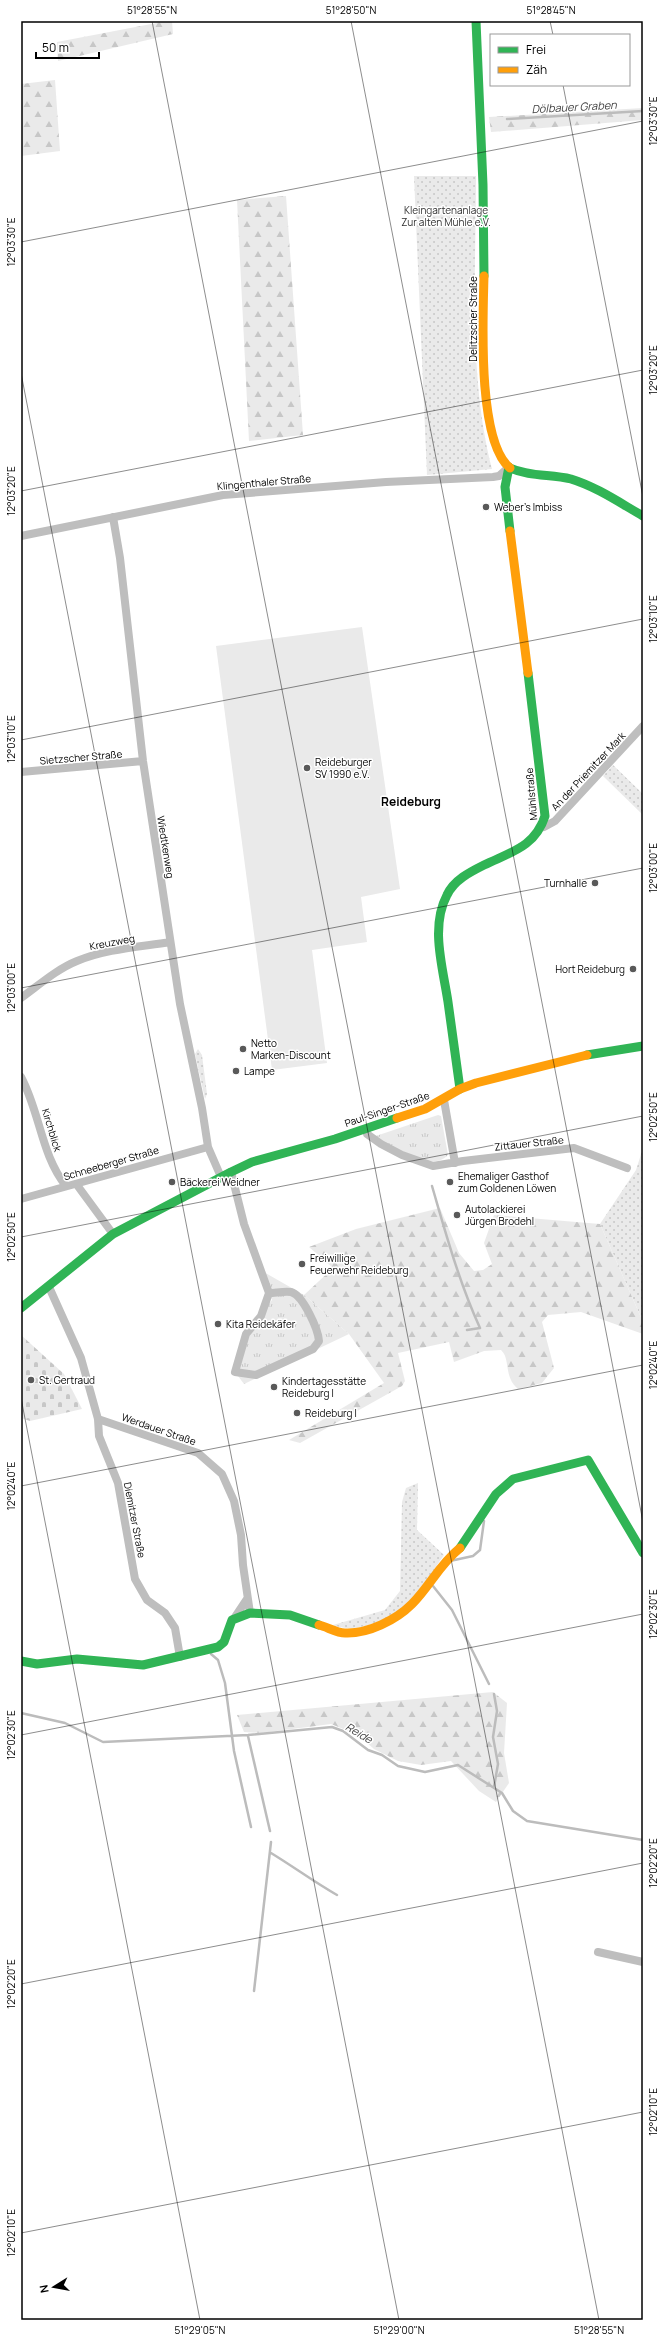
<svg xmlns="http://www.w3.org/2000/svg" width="664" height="2341" font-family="Manrope,sans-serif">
<defs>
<pattern id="grass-dots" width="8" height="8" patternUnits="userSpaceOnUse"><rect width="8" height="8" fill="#eaeaea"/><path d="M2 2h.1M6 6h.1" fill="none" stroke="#c7c7c7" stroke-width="1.8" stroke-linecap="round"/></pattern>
<pattern id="forest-firs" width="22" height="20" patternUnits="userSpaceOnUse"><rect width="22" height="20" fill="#eaeaea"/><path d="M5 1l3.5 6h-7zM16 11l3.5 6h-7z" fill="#c7c7c7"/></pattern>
<pattern id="cemetery-stones" width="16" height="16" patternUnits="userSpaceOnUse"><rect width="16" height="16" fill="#eaeaea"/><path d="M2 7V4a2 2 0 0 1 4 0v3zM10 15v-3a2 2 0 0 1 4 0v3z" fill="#c7c7c7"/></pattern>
<pattern id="park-tufts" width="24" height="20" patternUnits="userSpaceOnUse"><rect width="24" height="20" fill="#eaeaea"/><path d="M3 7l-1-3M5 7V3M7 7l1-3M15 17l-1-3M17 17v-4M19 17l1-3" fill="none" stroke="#c7c7c7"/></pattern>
</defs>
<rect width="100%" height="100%" fill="#fff"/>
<path fill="url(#grass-dots)" d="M414,176H476C476,271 468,377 492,469L427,475Z
M613,765L643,794V815L603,776Z
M198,1049L202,1055L207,1094L205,1099L195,1054Z
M643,1148V1322L600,1224L636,1170Z
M418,1483L417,1530L444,1555C433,1570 423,1590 409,1602C391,1619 357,1635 333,1625L385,1610L400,1591L402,1502L406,1488Z"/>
<path fill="url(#forest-firs)" d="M167,21H172L173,34L58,61L57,42Z
M55,80L60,151L21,156V84Z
M643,108V120L491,132L489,117Z
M286,196L303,435L249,441L237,200Z
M440,1208L459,1253L474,1271L483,1270L492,1264L484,1243L494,1215L600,1224L643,1322V1334L581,1312L548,1315L542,1322L554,1368L542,1383L518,1389C503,1376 511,1359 501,1350L484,1351L454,1362L449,1342L398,1353L405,1381L402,1386L300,1443L289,1440L384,1383L349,1334L304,1295L333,1268L309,1247L356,1229Z
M493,1692L507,1703L504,1753L509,1783L496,1802L479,1791L451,1761L421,1765L398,1761L374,1749L358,1735L331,1724L261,1733L244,1732L237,1715Z"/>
<path fill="url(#cemetery-stones)" d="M21,1335L64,1374L82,1409L30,1421L21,1418Z"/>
<path fill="url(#park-tufts)" d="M438,1115L441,1116L448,1155C430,1174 392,1146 373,1137Z
M262,1271L304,1295L349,1334L244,1384L235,1372L246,1334L272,1300Z"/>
<path fill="#eaeaea" d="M362,627L400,889L361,897L367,942L312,950L327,1063L272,1070L216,646Z"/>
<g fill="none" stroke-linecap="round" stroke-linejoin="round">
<path stroke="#bcbcbc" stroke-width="2.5" d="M507,119L643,111
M432,1186C446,1234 459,1282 480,1328L467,1330
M450,1561L473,1556L480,1550L484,1521
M433,1586L452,1610L489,1684
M211,1654L218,1660L225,1683L234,1751L251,1827
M494,1694L497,1711L493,1737L498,1764L494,1787
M21,1713L65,1723L103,1742L248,1735L332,1727L343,1731L368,1750L382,1755L398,1766L425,1772L458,1765L502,1793L513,1811L527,1821L643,1840
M248,1736L270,1831
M271,1853C294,1867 314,1882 337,1895
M254,1991L271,1842"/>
<path stroke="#bebebe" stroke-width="8" d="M113,517L120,558L143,761L180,1004L202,1108L208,1147L221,1177
M21,536L223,495L386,482L493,477L499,476L509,467
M21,772L143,761
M544,827L555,821L643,726
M21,998C39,985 57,969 77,961C106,949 139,947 170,942
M21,1077C40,1112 41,1155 66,1186
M444,1100L455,1163
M366,1129L367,1134L381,1144L402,1155L433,1166L463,1161L574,1148L627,1168
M231,1172L244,1224L269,1293L261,1316L246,1334L235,1372L256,1375L313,1349L319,1341C318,1329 303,1295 291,1292C284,1291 275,1293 269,1293
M77,1185L113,1234
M21,1199L208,1147
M49,1287L81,1358L98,1419L99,1436L118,1483L135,1579L147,1600L165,1613L175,1628L180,1657
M98,1419L198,1453L222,1474L234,1501L241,1535L243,1565L250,1613
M233,1620L247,1599
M598,1952L643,1962"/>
<path stroke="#30b455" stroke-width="9" d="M476,21L483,185L484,276
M509,467L505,487L510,531
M510,468C530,477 551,474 571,479C597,487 620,503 643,516
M587,1055L643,1046
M460,1089C456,1060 452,1031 448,1002C443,968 430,927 447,895C454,880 470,872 484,865C511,852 535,847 545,816L528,673
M21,1308L113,1234L231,1172L252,1162L335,1139L397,1118
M460,1548L496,1494L513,1479L588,1460L643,1553
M21,1661L37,1664L77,1659L143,1665L218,1647L224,1642L232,1620L250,1613L290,1615L319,1625"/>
<path stroke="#ff9f0a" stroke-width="9" d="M484,276C483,318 477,441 510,468
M510,531L528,673
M397,1118L425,1109L460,1089L476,1083L587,1055
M319,1625C327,1627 337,1633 345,1633C368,1634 396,1620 412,1604C430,1586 439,1565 460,1548"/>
</g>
<path fill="none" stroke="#000" stroke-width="1" stroke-opacity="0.45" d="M152,21L599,2320M351,21L643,1522M550,21L553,35M563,85L643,497M21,242L643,121M21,373L399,2320M21,491L643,370M21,740L643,619M21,988L643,868M21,1237L643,1116M21,1398L200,2320M21,1486L643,1365M21,1735L643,1614M21,1984L643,1863M21,2233L643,2112"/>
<g fill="#595959" stroke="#fff" stroke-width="1.5">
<circle cx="486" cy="507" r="4"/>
<circle cx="307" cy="768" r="4"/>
<circle cx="595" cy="883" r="4"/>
<circle cx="633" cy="969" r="4"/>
<circle cx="243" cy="1049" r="4"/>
<circle cx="236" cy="1071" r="4"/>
<circle cx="172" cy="1182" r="4"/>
<circle cx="450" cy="1182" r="4"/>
<circle cx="457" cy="1215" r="4"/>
<circle cx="302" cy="1264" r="4"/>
<circle cx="218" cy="1324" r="4"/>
<circle cx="31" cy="1380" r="4"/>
<circle cx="274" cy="1387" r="4"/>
<circle cx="297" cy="1413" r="4"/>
</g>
<g text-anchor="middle" stroke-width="3" stroke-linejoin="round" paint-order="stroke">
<g font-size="10" fill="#2f2f2f" stroke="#fff">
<text x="446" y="214">Kleingartenanlage<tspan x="446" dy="12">Zur alten Mühle e.V.</tspan></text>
</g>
<g font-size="10" fill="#000" stroke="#fff">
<text transform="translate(473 319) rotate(-90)" y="4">Delitzscher Straße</text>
<text transform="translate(264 482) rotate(-5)" y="4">Klingenthaler Straße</text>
<text transform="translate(81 757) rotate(-5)" y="4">Sietzscher Straße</text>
<text transform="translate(588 771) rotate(-47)" y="4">An der Priemitzer Mark</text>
<text transform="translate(531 794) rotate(-95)" y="4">Mühlstraße</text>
<text transform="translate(166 847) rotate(81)" y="4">Wiedtkenweg</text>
<text transform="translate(112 942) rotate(-11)" y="4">Kreuzweg</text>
<text transform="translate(387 1109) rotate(-19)" y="4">Paul-Singer-Straße</text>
<text transform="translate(52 1130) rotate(73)" y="4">Kirchblick</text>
<text transform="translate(529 1143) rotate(-6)" y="4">Zittauer Straße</text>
<text transform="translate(111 1163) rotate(-16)" y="4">Schneeberger Straße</text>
<text transform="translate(159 1429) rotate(19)" y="4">Werdauer Straße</text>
<text transform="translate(135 1520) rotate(79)" y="4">Diemitzer Straße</text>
</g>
<g font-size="10" fill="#000" stroke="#fff" text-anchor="start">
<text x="494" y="511">Weber's Imbiss</text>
<text x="315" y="766">Reideburger<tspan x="315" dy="12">SV 1990 e.V.</tspan></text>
<text x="587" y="887" text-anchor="end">Turnhalle</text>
<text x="625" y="973" text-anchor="end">Hort Reideburg</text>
<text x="251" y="1047">Netto<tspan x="251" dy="12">Marken-Discount</tspan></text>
<text x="244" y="1075">Lampe</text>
<text x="458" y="1180">Ehemaliger Gasthof<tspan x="458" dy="12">zum Goldenen Löwen</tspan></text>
<text x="180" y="1186">Bäckerei Weidner</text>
<text x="465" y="1213">Autolackierei<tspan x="465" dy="12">Jürgen Brodehl</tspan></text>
<text x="310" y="1262">Freiwillige<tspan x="310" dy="12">Feuerwehr Reideburg</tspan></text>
<text x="226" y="1328">Kita Reidekäfer</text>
<text x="39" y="1384">St. Gertraud</text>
<text x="282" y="1385">Kindertagesstätte<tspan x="282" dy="12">Reideburg I</tspan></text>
<text x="305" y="1417">Reideburg I</text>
</g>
<g font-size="11" font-style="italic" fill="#404040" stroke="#fff">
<text transform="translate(574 107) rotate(-3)" y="4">Dölbauer Graben</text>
<text transform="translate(359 1733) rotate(31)" y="4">Reide</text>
</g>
<g font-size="12" font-weight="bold" fill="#000" stroke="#fff">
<text x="411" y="806">Reideburg</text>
</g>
</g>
<rect width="664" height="2341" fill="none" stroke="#ffffff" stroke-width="44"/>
<rect x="490" y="34" width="140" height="52" fill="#ffffff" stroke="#999999"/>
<rect x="498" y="47" width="20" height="6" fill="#30b455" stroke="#999999"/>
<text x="526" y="54" font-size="12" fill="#000000">Frei</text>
<rect x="498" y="67" width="20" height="6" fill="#ff9f0a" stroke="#999999"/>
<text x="526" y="74" font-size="12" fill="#000000">Zäh</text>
<g transform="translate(54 2287) rotate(259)" stroke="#ffffff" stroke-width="3" paint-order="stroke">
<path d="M0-3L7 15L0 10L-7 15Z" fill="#000000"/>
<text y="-6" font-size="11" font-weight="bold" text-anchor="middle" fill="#000000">N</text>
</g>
<path d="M36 52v6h63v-6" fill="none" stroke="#000000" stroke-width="2"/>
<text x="42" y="52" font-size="12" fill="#000000" stroke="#ffffff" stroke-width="3" paint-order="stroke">50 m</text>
<rect x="22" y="22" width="620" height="2297" fill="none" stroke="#000" stroke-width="1.5"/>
<g font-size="10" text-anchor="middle" fill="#000">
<text x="152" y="14">51°28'55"N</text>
<text x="351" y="14">51°28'50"N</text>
<text x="551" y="14">51°28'45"N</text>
<text transform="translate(653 121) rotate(-90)" y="4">12°03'30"E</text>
<text transform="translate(11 242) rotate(-90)" y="4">12°03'30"E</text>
<text transform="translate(653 370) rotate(-90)" y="4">12°03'20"E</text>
<text transform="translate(11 491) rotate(-90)" y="4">12°03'20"E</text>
<text transform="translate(653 619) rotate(-90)" y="4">12°03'10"E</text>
<text transform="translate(11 739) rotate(-90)" y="4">12°03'10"E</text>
<text transform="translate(653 868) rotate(-90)" y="4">12°03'00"E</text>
<text transform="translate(11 988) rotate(-90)" y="4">12°03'00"E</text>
<text transform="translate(653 1117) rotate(-90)" y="4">12°02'50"E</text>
<text transform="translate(11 1237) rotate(-90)" y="4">12°02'50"E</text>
<text transform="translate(653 1365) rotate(-90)" y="4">12°02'40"E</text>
<text transform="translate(11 1486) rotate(-90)" y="4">12°02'40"E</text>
<text transform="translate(653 1614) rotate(-90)" y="4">12°02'30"E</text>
<text transform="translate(11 1735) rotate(-90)" y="4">12°02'30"E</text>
<text transform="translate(653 1863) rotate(-90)" y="4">12°02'20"E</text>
<text transform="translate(11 1984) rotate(-90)" y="4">12°02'20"E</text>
<text transform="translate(653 2112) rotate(-90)" y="4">12°02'10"E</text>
<text transform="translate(11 2233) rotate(-90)" y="4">12°02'10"E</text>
<text x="200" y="2334">51°29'05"N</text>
<text x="399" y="2334">51°29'00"N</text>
<text x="599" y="2334">51°28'55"N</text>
</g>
</svg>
